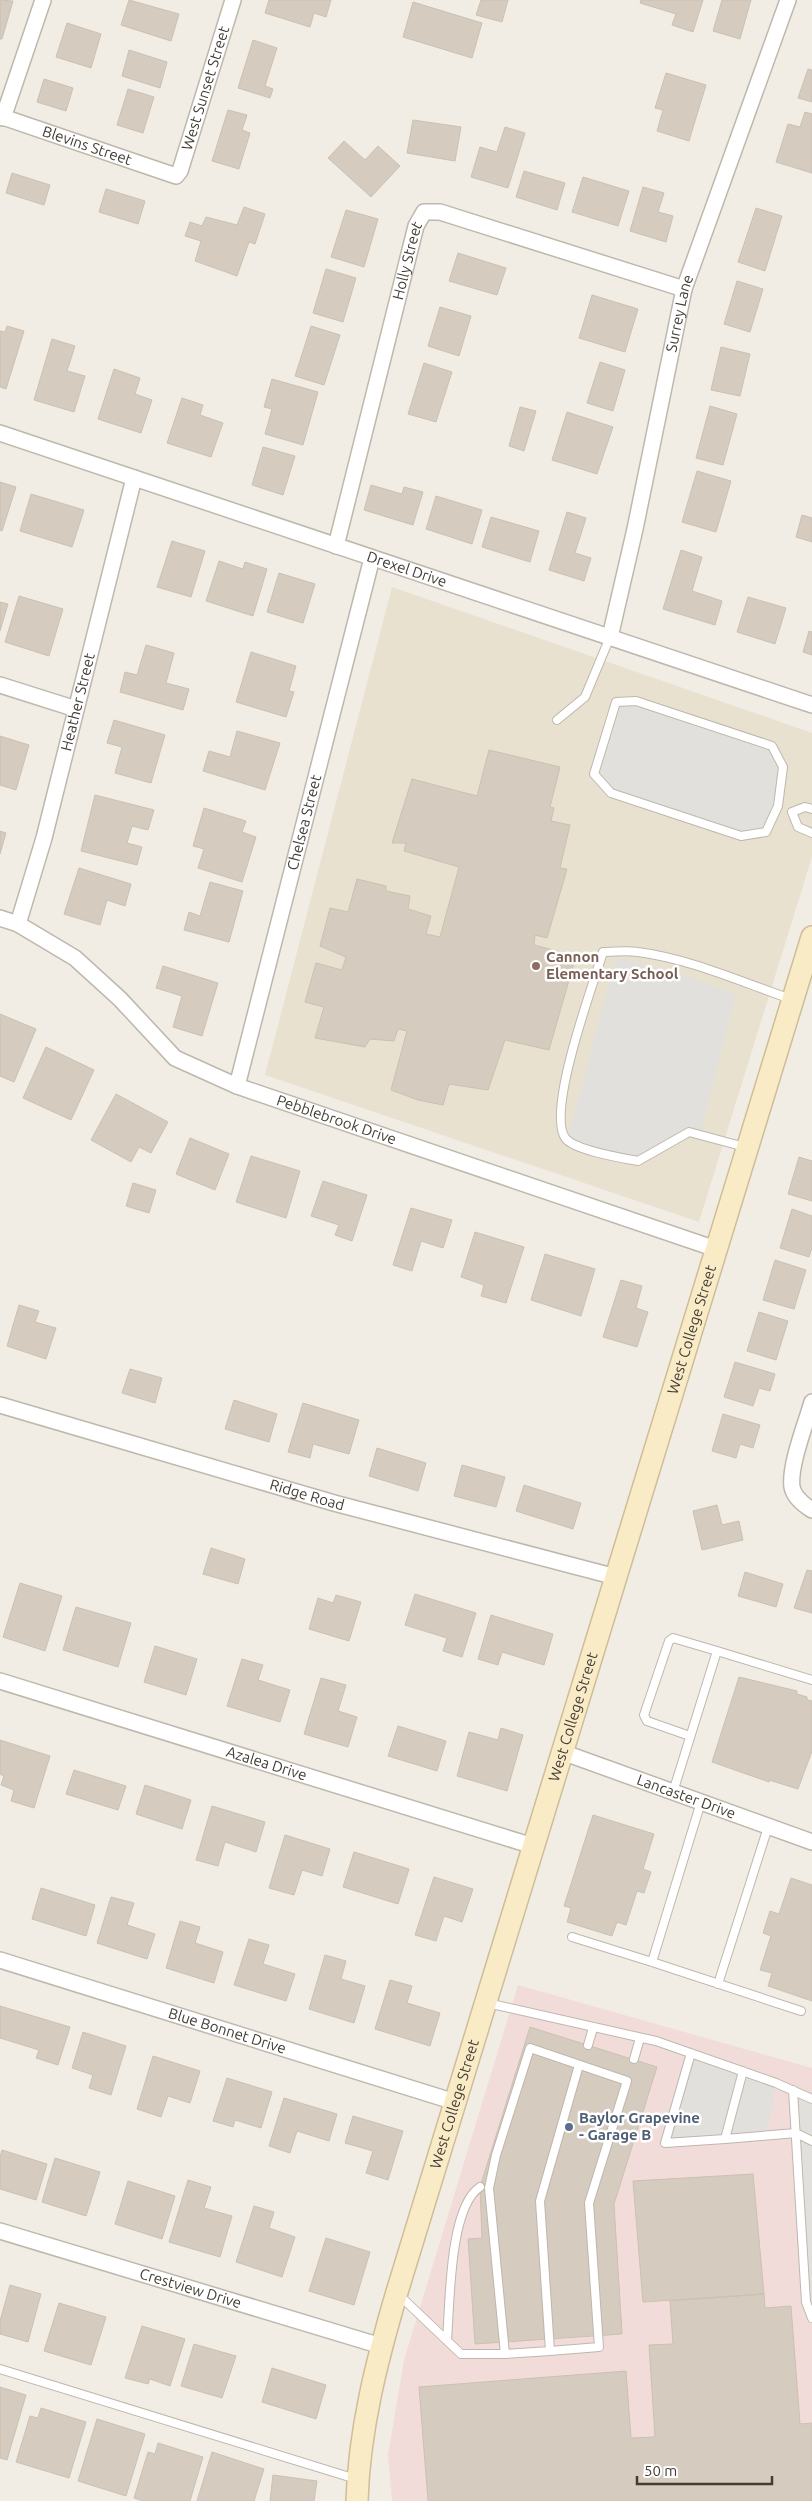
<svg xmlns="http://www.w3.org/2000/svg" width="812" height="2501" font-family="Ubuntu,sans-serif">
<rect width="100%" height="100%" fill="#f1ede5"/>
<path fill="#e9e1d0" d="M392,587L812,733V857L699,1222L265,1075Z"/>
<path fill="#f1dcda" d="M518,1985L812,2068V2501H392L388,2455L404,2360Z"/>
<path fill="#e2e0dd" d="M636,701L772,746L783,767L777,800L766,832L741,836L611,793L594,774L616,702Z
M616,957L686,975L736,995L700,1135L689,1132L638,1161L567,1141Z
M691,2053L776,2083L767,2135L665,2143Z
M793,2090L812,2099V2318L806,2302Z"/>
<path fill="#d5cbbf" stroke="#ccc0b0" d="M0,0L13,1L2,39H0Z
M129,0L179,14L171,41L121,25Z
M269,0H331L326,17L314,13L310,27L265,13Z
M481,0H508L502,22L476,15Z
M641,0H703L693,32L672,25L676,14L640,3Z
M722,0H751L740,39L713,31Z
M413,2L482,23L472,58L403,37Z
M67,23L101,34L91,68L56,57Z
M253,40L277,48L265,86L273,89L270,98L238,88Z
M129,50L167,62L160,88L122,76Z
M808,69L812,70V102L798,98Z
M666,73L706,85L689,141L657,131L663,110L655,108Z
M44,79L73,88L66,111L37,102Z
M128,89L154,97L143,133L117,125Z
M228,110L247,115L242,130L250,133L239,169L212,161Z
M805,112L812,114V173L776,162L788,124L800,127Z
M413,120L461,127L455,161L407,153Z
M505,127L525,133L508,188L471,177L480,147L497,152Z
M344,141L365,160L378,146L400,166L371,197L328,158Z
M524,171L565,183L557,210L516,197Z
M12,173L50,185L44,205L6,193Z
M583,177L629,191L618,226L572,212Z
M643,187L664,193L658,212L673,216L666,242L630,231Z
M106,189L145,201L138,224L99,212Z
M244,207L265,214L255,244L249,242L237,276L195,261L201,241L185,236L190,222L202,226L206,217L237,225Z
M756,208L782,216L765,271L738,262Z
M346,210L378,219L364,267L331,257Z
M458,253L506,268L497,295L449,281Z
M326,269L356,278L343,322L313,313Z
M737,281L763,289L750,332L724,324Z
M592,295L638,309L625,352L579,338Z
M440,307L471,316L459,356L428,346Z
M7,326L24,331L6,389L0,387V331L5,332Z
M311,326L340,335L324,385L295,376Z
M52,339L75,346L67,371L85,376L74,412L34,400Z
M721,347L750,354L740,396L711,390Z
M600,362L625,370L613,411L587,403Z
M424,363L452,372L436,422L408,414Z
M114,369L140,378L135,394L152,400L141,433L98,419Z
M272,379L318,392L303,445L265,434L272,409L264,407Z
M182,398L203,405L200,415L223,423L211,457L167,443Z
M710,406L737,414L723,465L696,458Z
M520,407L536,411L524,451L509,446Z
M567,412L613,427L597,474L552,460Z
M263,447L295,456L283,495L252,485Z
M697,471L731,481L716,532L682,522Z
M0,482L16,487L2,531L0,530Z
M371,485L402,494L404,487L423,492L413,525L364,510Z
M31,494L84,510L72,547L20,531Z
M436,496L482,510L472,544L426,529Z
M567,512L586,518L575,553L591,558L584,581L549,570Z
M802,515L812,518V542L796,537Z
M491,517L539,531L530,562L482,547Z
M172,541L205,551L191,597L157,587Z
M681,550L702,557L692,591L722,601L715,625L663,609Z
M219,561L243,569L245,562L267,569L253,616L206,601Z
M279,573L315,584L303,623L267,612Z
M19,596L63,609L49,656L5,642Z
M748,597L786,608L775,644L737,632Z
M0,602L8,604L0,631Z
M809,631L812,632V655L803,652Z
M146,645L174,653L166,683L189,689L183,710L120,692L125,672L137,675Z
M251,652L296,666L289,691L294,692L286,717L236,702Z
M114,720L165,735L151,783L115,773L122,747L107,743Z
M237,731L280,743L265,790L203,771L209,751L230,757Z
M0,736L29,745L16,790L0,785Z
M489,750L560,767L550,807L554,808L551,821L570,825L560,868L567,869L547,938L535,935L534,945L576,956L549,1050L505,1040L488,1090L449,1084L443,1105L418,1100L391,1090L407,1031L398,1029L394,1041L370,1039L365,1047L315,1038L324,1007L305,1002L316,963L342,970L346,957L320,946L330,908L348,912L357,879L386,886V891L410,896L408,909L431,916L426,934L440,937L459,867L404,851L406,843H392L412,779L477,796Z
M95,795L154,810L148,830L132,826L127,843L142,847L137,865L81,851Z
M204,808L246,821L242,832L256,837L242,882L198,868L204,849L193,846Z
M0,831L6,833L0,854Z
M79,868L131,884L125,906L107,900L100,925L64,914Z
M210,882L243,891L229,942L184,930L189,912L200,916Z
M163,966L218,983L202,1036L173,1027L182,996L156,988Z
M0,1014L36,1029L14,1082L0,1076Z
M46,1047L94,1070L71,1120L23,1098Z
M116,1094L168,1122L151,1153L139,1147L131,1162L91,1140Z
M190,1138L229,1154L215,1190L176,1174Z
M251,1156L300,1171L286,1218L236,1202Z
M799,1157L812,1161V1201L788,1194Z
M323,1181L367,1195L352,1241L335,1235L339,1225L311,1216Z
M133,1183L156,1190L149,1213L126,1206Z
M411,1208L452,1220L443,1248L421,1241L412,1271L393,1265Z
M792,1209L812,1216V1248L809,1257L780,1248Z
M475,1232L524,1247L506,1303L481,1296L484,1285L461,1277Z
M545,1254L595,1269L581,1316L531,1300Z
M775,1260L806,1270L794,1309L763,1300Z
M621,1280L642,1286L636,1308L648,1312L637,1347L603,1337Z
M19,1305L39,1311L35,1322L56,1328L46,1359L7,1346Z
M759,1312L788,1321L776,1360L747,1351Z
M735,1362L775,1374L770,1391L759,1388L753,1406L724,1397Z
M130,1369L162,1378L155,1403L122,1393Z
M234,1400L277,1414L269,1442L225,1429Z
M303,1403L359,1420L349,1454L313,1444L310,1458L288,1452Z
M723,1414L760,1425L753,1448L740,1444L736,1458L712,1451Z
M377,1448L426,1463L418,1491L369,1476Z
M462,1465L505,1477L496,1507L454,1496Z
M524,1485L581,1503L573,1529L516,1511Z
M717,1505L722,1525L739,1521L743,1540L702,1550L693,1511Z
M211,1548L245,1559L238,1584L203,1574Z
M807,1570L812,1571V1613L794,1608Z
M745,1572L783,1584L776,1607L738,1596Z
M20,1583L62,1596L45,1651L3,1637Z
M415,1594L476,1613L462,1657L443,1651L447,1638L405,1625Z
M336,1595L361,1602L349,1641L309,1629L318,1598L333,1603Z
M76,1607L131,1623L118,1667L63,1650Z
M491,1615L553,1634L544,1665L502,1652L498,1665L478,1659Z
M155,1646L197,1659L186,1695L144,1682Z
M242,1659L263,1665L258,1680L290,1690L280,1722L227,1706Z
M739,1677L797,1691V1694L807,1697V1700L812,1701V1751L798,1789L769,1780V1782L712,1762Z
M321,1678L346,1685L338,1711L357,1717L348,1747L304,1734Z
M398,1726L446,1741L437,1771L388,1756Z
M501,1728L523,1735L507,1791L457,1776L469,1732L498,1740Z
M0,1740L50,1756L34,1808L11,1801L14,1790L1,1785L4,1776L0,1774Z
M74,1770L126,1786L118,1810L66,1794Z
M145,1785L191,1800L182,1829L136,1814Z
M212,1806L265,1822L256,1852L225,1842L218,1866L196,1860Z
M593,1815L654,1834L643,1869L651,1872L644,1893L637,1891L626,1925L617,1922L612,1936L567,1922L571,1908L564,1906Z
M285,1835L330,1849L322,1876L302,1870L294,1895L269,1888Z
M354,1852L409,1869L398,1904L343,1887Z
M434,1877L473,1889L462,1922L444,1916L436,1941L415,1935Z
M791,1878L812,1885V2001L768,1986L772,1973L760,1970L771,1936L763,1933L770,1911L779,1914Z
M41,1888L95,1905L86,1936L32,1919Z
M111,1897L134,1903L127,1925L155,1934L147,1959L97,1943Z
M180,1921L200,1927L195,1943L223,1952L214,1983L166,1968Z
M249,1939L269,1945L263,1964L295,1974L286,2001L234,1985Z
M325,1955L346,1961L341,1979L365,1986L354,2023L309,2009Z
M390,1980L412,1986L407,2003L440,2013L430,2046L375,2029Z
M0,2006L70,2027L58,2065L36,2058L39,2050L0,2038Z
M530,2027L657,2067L614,2204L622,2334L475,2344L468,2239L482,2238L480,2187Z
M83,2032L126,2046L111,2095L89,2088L93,2075L72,2068Z
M153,2056L200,2071L190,2103L168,2096L161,2117L137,2109Z
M227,2078L272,2092L261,2128L235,2120L233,2127L213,2121Z
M284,2098L337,2114L329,2141L297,2131L290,2153L269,2146Z
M353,2116L403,2131L388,2180L366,2173L373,2151L345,2143Z
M2,2150L47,2164L36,2200L0,2189V2157Z
M55,2158L100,2172L86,2216L42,2202Z
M753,2174L764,2294L643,2302L633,2181Z
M188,2180L211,2187L204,2208L232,2216L220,2257L169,2242Z
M128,2181L175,2196L162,2239L115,2224Z
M254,2206L274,2212L269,2228L295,2237L282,2277L236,2262Z
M326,2238L370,2252L354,2305L309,2291Z
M10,2285L41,2294L28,2342L0,2334V2321Z
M764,2294L765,2308L791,2306L800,2424L812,2423V2501H428L419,2387L626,2371L631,2438L655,2437L649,2345L673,2344L670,2301Z
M59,2303L106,2317L91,2365L44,2351Z
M142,2326L185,2339L170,2386L150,2379L148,2384L125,2378Z
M194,2344L236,2356L222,2398L181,2386Z
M272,2368L326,2385L316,2419L262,2402Z
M0,2387L26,2395L7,2460L0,2458Z
M41,2408L86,2422L69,2478L16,2462L30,2416L38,2418Z
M97,2419L145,2434L126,2496L78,2481Z
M158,2443L203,2457L190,2501H143L134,2498L148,2452L155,2454Z
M212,2452L264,2469L254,2501H197Z
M273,2475L317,2481L314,2501H270Z"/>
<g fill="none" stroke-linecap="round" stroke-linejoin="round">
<g stroke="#bfb7ac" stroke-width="10">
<path id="lane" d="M636,701L772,746L783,767L778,806L766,832L741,836L611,793L594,774L616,702Z
M557,720L585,697L610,637
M812,809L805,807L792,812L798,827L812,833
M745,1147L689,1132L638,1161C622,1158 577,1151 566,1139C545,1114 593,985 603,952C615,952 627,950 638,952C691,959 741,982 791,999
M690,1736L647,1721L644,1715L669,1641L673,1638L717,1651
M673,1792L717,1651L812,1680
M572,1937L652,1962L701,1802
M652,1962L801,2011
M718,1984L768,1827
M487,2003L656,2041L776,2083L812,2099
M588,2045L593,2028
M691,2053L665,2143L725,2139L743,2071
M634,2059L640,2038
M793,2090L806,2302L812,2318
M725,2139L796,2133L812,2141
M398,2294L461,2354H505
M447,2340C450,2304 449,2207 480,2187
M550,2351L599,2347L589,2203L627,2081L530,2048L496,2155L489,2188L505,2354L550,2351L540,2201L579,2065
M0,2369L356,2479"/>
</g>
<g stroke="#bfb7ac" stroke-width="18">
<g id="street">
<path id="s1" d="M0,116L176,176L180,171L233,0"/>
<path d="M3,118L43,0"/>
<path id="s2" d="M0,433L812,705"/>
<path id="s3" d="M336,546L416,226L424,212H440L684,289"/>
<path id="s4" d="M610,637L635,529L684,289L788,0"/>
<path d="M0,685L76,709"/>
<path id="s5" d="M0,918L18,924L75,958L120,999L175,1058L237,1086L716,1249"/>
<path id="s6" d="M18,924L44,838L134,478"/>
<path id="s7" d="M237,1086L372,558"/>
<path d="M812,1402C806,1423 789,1466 792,1487C794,1497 804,1505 812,1510"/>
<path id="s8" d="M0,1405L334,1503L616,1577"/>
<path id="s9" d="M0,1681L533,1846"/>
<path id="s10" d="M562,1752L812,1842"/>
<path id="s11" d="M0,1960L455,2102"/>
<path id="s12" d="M0,2231L381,2346"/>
</g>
</g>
<g stroke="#cdbe98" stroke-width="24">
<g id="secondary">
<path id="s13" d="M357,2501C359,2430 377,2360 397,2292L812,937"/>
</g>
</g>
<use href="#lane" stroke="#fff" stroke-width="8"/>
<use href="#street" stroke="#fff" stroke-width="15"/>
<use href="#secondary" stroke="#faebc7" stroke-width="21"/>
</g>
<circle fill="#8d6e63" stroke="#fff" stroke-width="2" cx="536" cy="966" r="5"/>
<circle fill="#5c6f8a" stroke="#fff" stroke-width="2" cx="569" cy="2127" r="5"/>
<g text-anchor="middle" stroke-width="5" stroke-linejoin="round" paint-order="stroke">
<g font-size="15" fill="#433d36" stroke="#fff">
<text dy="5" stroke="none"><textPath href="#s1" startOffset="279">West Sunset Street</textPath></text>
<text dy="5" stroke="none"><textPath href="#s1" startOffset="92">Blevins Street</textPath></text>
<text dy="5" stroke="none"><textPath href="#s3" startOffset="294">Holly Street</textPath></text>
<text dy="5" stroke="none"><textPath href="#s4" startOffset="331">Surrey Lane</textPath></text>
<text dy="5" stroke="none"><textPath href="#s2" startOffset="429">Drexel Drive</textPath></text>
<text dy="5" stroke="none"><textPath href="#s6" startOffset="230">Heather Street</textPath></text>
<text dy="5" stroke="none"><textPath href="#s7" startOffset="272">Chelsea Street</textPath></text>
<text dy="5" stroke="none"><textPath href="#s5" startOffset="400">Pebblebrook Drive</textPath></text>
<text dy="5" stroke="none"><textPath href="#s13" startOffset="1220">West College Street</textPath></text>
<text dy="5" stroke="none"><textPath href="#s8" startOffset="320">Ridge Road</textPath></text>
<text dy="5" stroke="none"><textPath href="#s13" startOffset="815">West College Street</textPath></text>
<text dy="5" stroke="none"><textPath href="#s9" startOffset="279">Azalea Drive</textPath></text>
<text dy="5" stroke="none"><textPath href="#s10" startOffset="132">Lancaster Drive</textPath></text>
<text dy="5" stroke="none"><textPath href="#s11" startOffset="238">Blue Bonnet Drive</textPath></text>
<text dy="5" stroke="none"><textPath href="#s13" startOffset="410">West College Street</textPath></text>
<text dy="5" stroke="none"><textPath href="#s12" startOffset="199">Crestview Drive</textPath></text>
</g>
<g font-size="15" font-weight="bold" fill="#785e54" stroke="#fff" text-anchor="start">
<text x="546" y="962">Cannon<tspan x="546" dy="17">Elementary School</tspan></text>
</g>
<g font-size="15" font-weight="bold" fill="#4e5e75" stroke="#fff" text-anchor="start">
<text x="579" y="2123">Baylor Grapevine<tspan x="579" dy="17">- Garage B</tspan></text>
</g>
</g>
<path d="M637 2476v8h135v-8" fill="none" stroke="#433d36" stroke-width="2.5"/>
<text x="644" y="2476" font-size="15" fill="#433d36" stroke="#ffffff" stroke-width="4" paint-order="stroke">50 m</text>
</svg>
